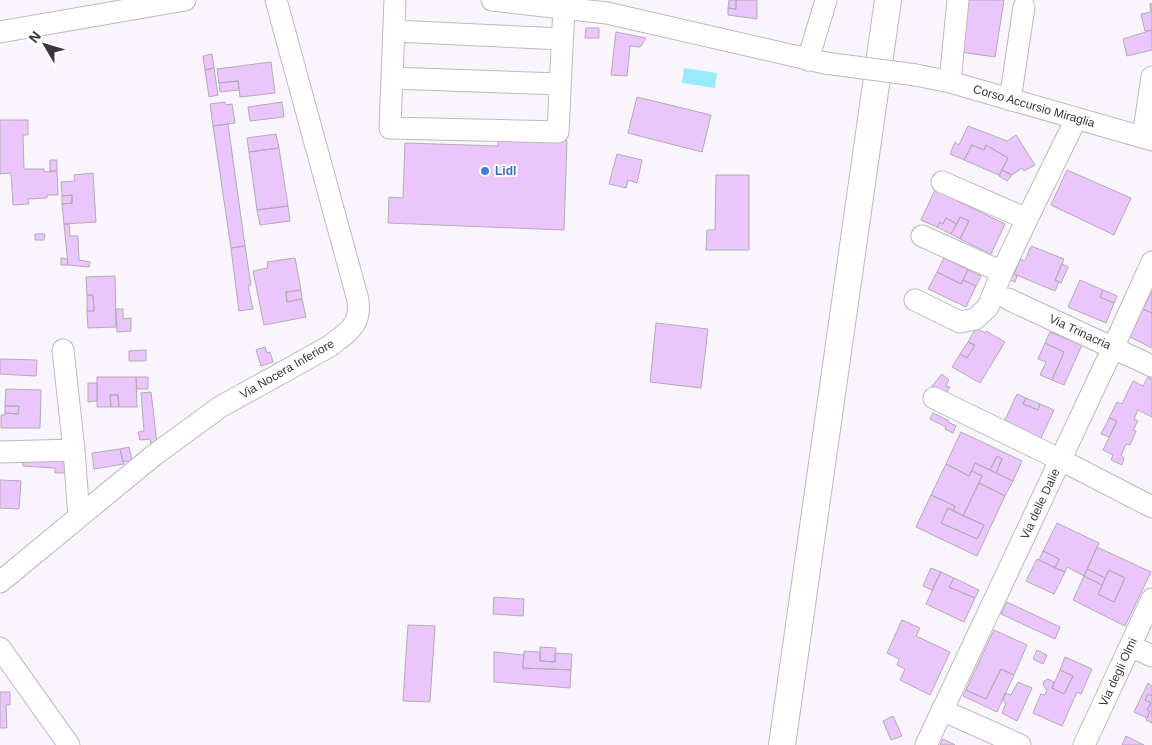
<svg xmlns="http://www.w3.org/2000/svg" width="1152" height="745" font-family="Arial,sans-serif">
<rect width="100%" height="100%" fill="#faf4fc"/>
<path fill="#99ebff" d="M684,68L717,73L715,88L682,83Z"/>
<path fill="#ebc6fd" stroke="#b1acb4" d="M729,0H736V9L728,8Z
M736,0H757V19L728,15V8L736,9Z
M968,0H1004L995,57L960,52Z
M1152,3V30L1145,31L1141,14L1151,12L1150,4Z
M586,28H599V38H585Z
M1152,30V50L1127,56L1123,39Z
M616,32L646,38L640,47L630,46L627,76L611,75Z
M212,54L214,68L205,70L203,56Z
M271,62L275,93L240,97L238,81L219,83L217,69Z
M214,68L218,95L209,97L205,70Z
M238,81L239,90L220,92L219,83Z
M637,97L711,115L702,152L628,133Z
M225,102L226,105L232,104L235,123L213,126L210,104Z
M282,102L284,117L250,121L248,107Z
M0,120H28V135H23L24,169H44V172L57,171L58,195H47V198L28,199L29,204L13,205L11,173L0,174Z
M228,124L245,246L231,248L213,126Z
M968,126L1007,141L1016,135L1035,165L1024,171L1022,168L1012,175L1002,170L1008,158L986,145L984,150L972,145L964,160L950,154L955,142L959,145Z
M276,134L279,148L249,152L247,138Z
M499,138L567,140L564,230L388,223L389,197L403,198L405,143L498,146Z
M972,145L984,150L986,145L1008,158L999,175L964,160Z
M279,148L288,206L257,210L249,152Z
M617,154L642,160L637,183L628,180L626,188L609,184Z
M50,160H57V171H50Z
M1002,170L1012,175L1007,181L999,176Z
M1067,170L1131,198L1114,235L1051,205Z
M93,173L96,222L64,224L62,204L72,203V195L62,196L61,182L75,181L74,175Z
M716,175H749V250H706L707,230H715Z
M935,190L1005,224L991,254L960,239L969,221L960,217L957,224L946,218L943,224L940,222L937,227L921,220Z
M72,195V203L62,204V196Z
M288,206L290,221L260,225L257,210Z
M960,217L969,221L960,239L951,234Z
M946,218L957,224L951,234L937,227L940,222L943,224Z
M64,224H69L70,236H78L79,260L90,262L89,267L68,265Z
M35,234H45L44,240H35Z
M245,246L251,285L248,286L253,309L239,311L231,248Z
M1031,246L1064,259L1055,280L1059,282L1055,291L1014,274L1020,259L1025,261Z
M61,258L67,259L68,265H61Z
M295,258L301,290L286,292L287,302L302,299L306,317L264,325L253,271L268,268L267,262Z
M944,258L968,270L961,284L937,272Z
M1009,258L1019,262L1014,274L1017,276L1015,282L1001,276Z
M1062,264L1068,267L1061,283L1055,280Z
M968,270L981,276L976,286L963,280Z
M937,272L961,284L963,280L976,286L966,307L928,289Z
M115,276L116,327L88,328L87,311H94L93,295H87L86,277Z
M1080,280L1103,290L1100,297L1114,303L1106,323L1068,307Z
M301,290L302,299L287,302L286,292Z
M1103,290L1117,296L1114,303L1100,297Z
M1152,291V313L1143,309Z
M87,295H93L94,311H87Z
M116,309H123V319L131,318V331L117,332Z
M1143,309L1152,313V348L1130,337Z
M656,323L708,329L701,388L650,382Z
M976,328L985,333L986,331L1005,342L980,383L952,367L960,354L967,358L975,345L968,342Z
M1050,332L1082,345L1064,385L1052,380L1064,352L1045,343Z
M968,342L975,345L967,358L960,354Z
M1045,343L1064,352L1052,380L1040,375L1046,362L1038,359Z
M265,347L267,353L270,352L273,362L261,366L256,350Z
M146,350V361H129V351Z
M0,359L37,360L36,376L0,374Z
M942,374L949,380L946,386L950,387L946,393L932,386Z
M97,377H136L137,407H119L118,395H110L111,407H97Z
M136,377H148V389H137Z
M1148,377L1152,379V417L1138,410L1134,419L1138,421L1133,430L1136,431L1130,445L1126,444L1121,456L1124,458L1122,465L1111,460L1113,455L1103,450L1117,421L1109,418L1117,402L1122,404L1133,381L1143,386Z
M88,383H97V401L88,402Z
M6,389L41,390L40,428H1V415H5V413L18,414L19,406H5Z
M151,392L157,444L151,445L150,439L140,440L138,432L144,431L141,393Z
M1017,394L1026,398L1023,404L1038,410L1040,404L1054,410L1041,438L1004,422Z
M110,395H118L119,407H111Z
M1026,398L1040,404L1038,410L1023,404Z
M5,406H19L18,414L5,413Z
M933,413L949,421L948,422L956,426L953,433L945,429L946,427L930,419Z
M1109,418L1117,421L1109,437L1101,434Z
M961,432L1022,461L1013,481L996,473L1002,459L997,456L990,470L975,463L969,476L946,464Z
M129,447L132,460L123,462L120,449Z
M120,449L124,464L94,469L92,453Z
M997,456L1002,459L996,473L990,470Z
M23,459L65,460V473H55V468L23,466Z
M975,463L1013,481L1005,496L979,483L982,476L972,471Z
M946,464L969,476L972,471L982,476L963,516L953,511L955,506L931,495Z
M0,480L21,481L19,509L0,508Z
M979,483L1005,496L977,556L916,527L931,495L955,506L953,511L948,508L941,523L977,539L984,525L963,516Z
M948,508L984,525L977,539L941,523Z
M1057,523L1099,543L1084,576L1067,567L1065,572L1055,568L1059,559L1043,551Z
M1097,547L1151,572L1125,626L1073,600L1084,576L1102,585L1098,594L1114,602L1125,578L1109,570L1105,578L1087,569Z
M1043,551L1059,559L1055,568L1039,560Z
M1037,559L1065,572L1054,594L1026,581Z
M931,568L941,572L932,590L923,586Z
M1087,569L1105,578L1102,585L1084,576Z
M1109,570L1125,578L1114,602L1098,594Z
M941,572L954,578L949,587L975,598L964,622L926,604Z
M954,578L979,590L975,598L949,587Z
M494,597L524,599L523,616L493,614Z
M1007,602L1060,627L1055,639L1001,614Z
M902,620L920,628L916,636L950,652L930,695L900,680L905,669L897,665L899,659L887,653Z
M408,625L435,626L430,702L403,701Z
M994,630L1027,645L1014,675L1001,669L986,699L966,690Z
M540,647L556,648L555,662L540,661Z
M1037,650L1047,655L1043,664L1033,659Z
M524,651L540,652V661L555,662V653L572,654L571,670L523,668Z
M494,652L524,655L523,668L571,670L570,688L494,682Z
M1065,657L1092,669L1081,694L1077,692L1062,726L1033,713L1041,694L1045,695L1047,690L1043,685L1044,681L1048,679L1054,682L1052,688L1064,694L1073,676L1060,670Z
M1001,669L1014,675L997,712L963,696L966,690L986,699Z
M1060,670L1073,676L1064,694L1052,688Z
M1018,682L1032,688L1017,721L1002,713L1006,703L1002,700L1005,693L1011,695Z
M1148,683L1152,686V696L1148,694L1145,700L1151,703L1147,710L1150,711L1147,718L1134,712Z
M0,692H10V705H6L7,728H0Z
M1148,694L1152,696V723L1146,720L1150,711L1147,710L1151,703L1145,700Z
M893,716L902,736L891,740L883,721Z
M1126,736L1144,745H1122Z
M943,739L955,745H940Z"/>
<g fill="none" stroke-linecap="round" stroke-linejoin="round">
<g stroke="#beb8c0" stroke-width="23">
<path id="minor" d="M395,0L390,128L558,132L564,8
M492,0L607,13L825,63
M394,31L562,39
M0,32L185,0
M808,60L826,0
M916,75L950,82L1152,140
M392,78L560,84
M950,82L958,0
M1010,100L1024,7
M1143,137L1152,77
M942,182L1027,219
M922,236L1002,272
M1008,299L1152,366
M915,300L960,322L975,319L988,307L1002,272L1027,219L1076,119
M63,350L74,450L79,517
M934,398L1061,460L1152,507
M0,452L74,450
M0,582L153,456L220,407L330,346C341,337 357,328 358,313C359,309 358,304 358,300L276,0
M1130,646L1152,656
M0,648L69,745
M942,710L1020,745
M926,745L1113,348L1152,262
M1084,745L1152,599"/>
</g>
<g stroke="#beb8c0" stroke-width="28">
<path id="major" d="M782,745L888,0"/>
</g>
<use href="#minor" stroke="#fff" stroke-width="21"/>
<use href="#major" stroke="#fff" stroke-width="26"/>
<g stroke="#beb8c0" stroke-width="23" stroke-linecap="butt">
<path id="minor-bridge" d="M825,63L916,75"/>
</g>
<use href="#minor-bridge" stroke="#fff" stroke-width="21"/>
</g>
<circle fill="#3f7fe0" stroke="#fff" stroke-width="2" cx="485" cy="171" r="5"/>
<g text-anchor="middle" stroke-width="4" stroke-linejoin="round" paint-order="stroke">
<g font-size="12" fill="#3a373b" stroke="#fff">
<text transform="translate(1034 106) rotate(16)" y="4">Corso Accursio Miraglia</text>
<text transform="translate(1080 332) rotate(25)" y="4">Via Trinacria</text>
<text transform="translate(287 369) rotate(-30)" y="4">Via Nocera Inferiore</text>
<text transform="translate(1040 504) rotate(-65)" y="4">Via delle Dalie</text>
<text transform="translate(1118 672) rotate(-65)" y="4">Via degli Olmi</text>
</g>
<g font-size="12" font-weight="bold" fill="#366cbe" stroke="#fff" text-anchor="start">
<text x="495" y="175">Lidl</text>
</g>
</g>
<g transform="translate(45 45) rotate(308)" stroke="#ffffff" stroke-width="4" paint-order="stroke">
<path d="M0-4L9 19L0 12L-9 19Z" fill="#3a373b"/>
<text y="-8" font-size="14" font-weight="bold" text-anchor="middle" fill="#3a373b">N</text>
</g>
</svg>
